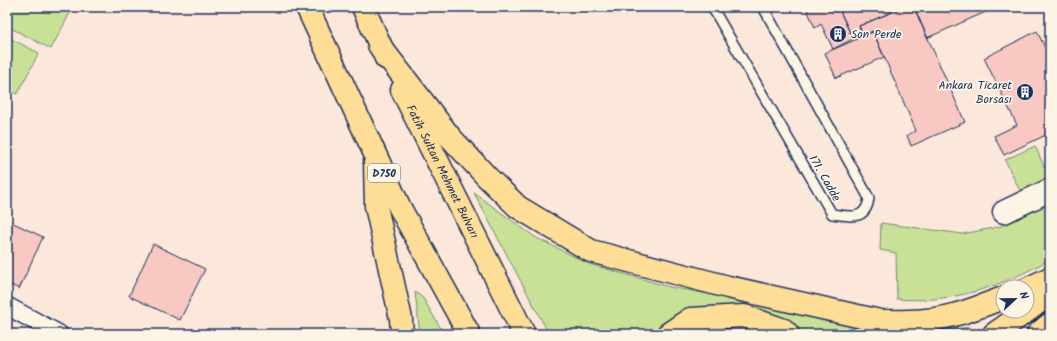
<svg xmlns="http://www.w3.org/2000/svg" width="1057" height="341" font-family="Kalam,sans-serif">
<rect width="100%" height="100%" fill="#fbe8db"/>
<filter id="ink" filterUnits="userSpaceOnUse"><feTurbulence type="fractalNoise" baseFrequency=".025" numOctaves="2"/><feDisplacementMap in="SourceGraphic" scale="8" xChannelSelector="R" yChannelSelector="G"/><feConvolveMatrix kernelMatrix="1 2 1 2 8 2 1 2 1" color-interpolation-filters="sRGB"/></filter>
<g filter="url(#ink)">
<path fill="#c9e197" stroke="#72887a" d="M7,7H73L51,49L7,26Z
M7,37L39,53L17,94L7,89Z
M1035,146L1049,177L1020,191L1005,160Z
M474,193L535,237L589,264L670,287L798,310L884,334H801L790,325L680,320L655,334H549Z
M1050,202V259C1004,286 951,304 897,299L896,253L880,250L881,223L963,234L998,227L1006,224Z
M415,292L423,298L444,334H420Z
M970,327L976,334H917Z"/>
<path fill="#f8c8c3" stroke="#1b2f5e" d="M806,7H838L853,39L833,49L821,24L815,28Z
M838,7H904L859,26L863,35L853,39Z
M904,7H914L965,122L911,146L907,135L916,131L873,31L863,35L859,26Z
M914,7H997L927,38Z
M1037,31L1050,58V133L1004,155L994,136L1017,125L984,58Z
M873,32L884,57L836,78L825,53Z
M7,220L43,237L19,289L7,283Z
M153,244L205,269L180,320L129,296Z"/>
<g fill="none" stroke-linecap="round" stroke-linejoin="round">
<g stroke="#1b2f5e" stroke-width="12">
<path id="lane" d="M712,7L832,214C849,216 866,222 869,198L763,7"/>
</g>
<g stroke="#1b2f5e" stroke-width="20">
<path id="street" d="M7,306L59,334"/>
</g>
<g stroke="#1b2f5e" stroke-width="25">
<path id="secondary" d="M1004,212L1050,190"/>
</g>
<g stroke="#1b2f5e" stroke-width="25">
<path id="primary" d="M1027,311L1050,294
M994,334L1027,311
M1038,334L1050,324"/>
</g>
<g stroke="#1b2f5e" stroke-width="25">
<g id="highway">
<path d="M307,7L400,208L469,334"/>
<path d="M363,7L386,58"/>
<path d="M379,45L450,137L487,177L518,207L591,251L728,287L880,321C895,321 911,322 926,320C952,318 979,307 1003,298"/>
<path id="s1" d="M402,90L524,334"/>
<path d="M375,162L376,206L401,319L402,334"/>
<path d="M1027,289L1050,278"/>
<path d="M668,334L690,319L744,316L784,330L788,334"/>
</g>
</g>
<use href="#lane" stroke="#fcf5e5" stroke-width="9"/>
<use href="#street" stroke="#fcf5e5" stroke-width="17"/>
<use href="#secondary" stroke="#fcf5e5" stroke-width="22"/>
<use href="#primary" stroke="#fedd96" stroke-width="22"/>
<use href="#highway" stroke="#fedd96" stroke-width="22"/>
</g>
</g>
<defs>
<g id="building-disc" transform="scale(0.9)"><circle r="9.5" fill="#1b2f5e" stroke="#fcf5e5"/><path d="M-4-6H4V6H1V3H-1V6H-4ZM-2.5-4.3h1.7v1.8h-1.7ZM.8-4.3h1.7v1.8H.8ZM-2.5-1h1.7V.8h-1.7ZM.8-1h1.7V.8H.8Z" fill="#fff"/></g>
</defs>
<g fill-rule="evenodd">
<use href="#building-disc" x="838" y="34"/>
<use href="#building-disc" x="1025" y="92"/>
</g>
<g text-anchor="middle" stroke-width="3.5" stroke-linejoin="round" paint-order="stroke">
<rect fill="#fcf5e5" stroke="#5e6a86" stroke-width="1" x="368" y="164" width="32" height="18" rx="3"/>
<g font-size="11" font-weight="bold" fill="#1b2f5e">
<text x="384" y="177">D750</text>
</g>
<g font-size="12" fill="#1b2f5e" stroke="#fcf5e5" text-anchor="start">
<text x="851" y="38">Son Perde</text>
<text x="1012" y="89" text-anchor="end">Ankara Ticaret<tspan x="1012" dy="14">Borsası</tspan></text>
</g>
<g font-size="12" fill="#1b2f5e" stroke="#fcf5e5">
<text dy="4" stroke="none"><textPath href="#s1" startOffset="91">Fatih Sultan Mehmet Bulvarı</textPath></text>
<text transform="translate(825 178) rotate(60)" y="4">171. Cadde</text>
</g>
</g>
<rect width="1057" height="341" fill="none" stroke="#fcf5e5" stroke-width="24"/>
<rect x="12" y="12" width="1033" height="317" fill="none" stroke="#1b2f5e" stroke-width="1.5" filter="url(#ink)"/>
<g transform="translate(1015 299) rotate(68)"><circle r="19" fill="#fcf5e5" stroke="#a2a6af"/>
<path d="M0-3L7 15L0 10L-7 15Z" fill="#1b2f5e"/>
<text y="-6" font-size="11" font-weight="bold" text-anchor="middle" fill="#1b2f5e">N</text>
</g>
</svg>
